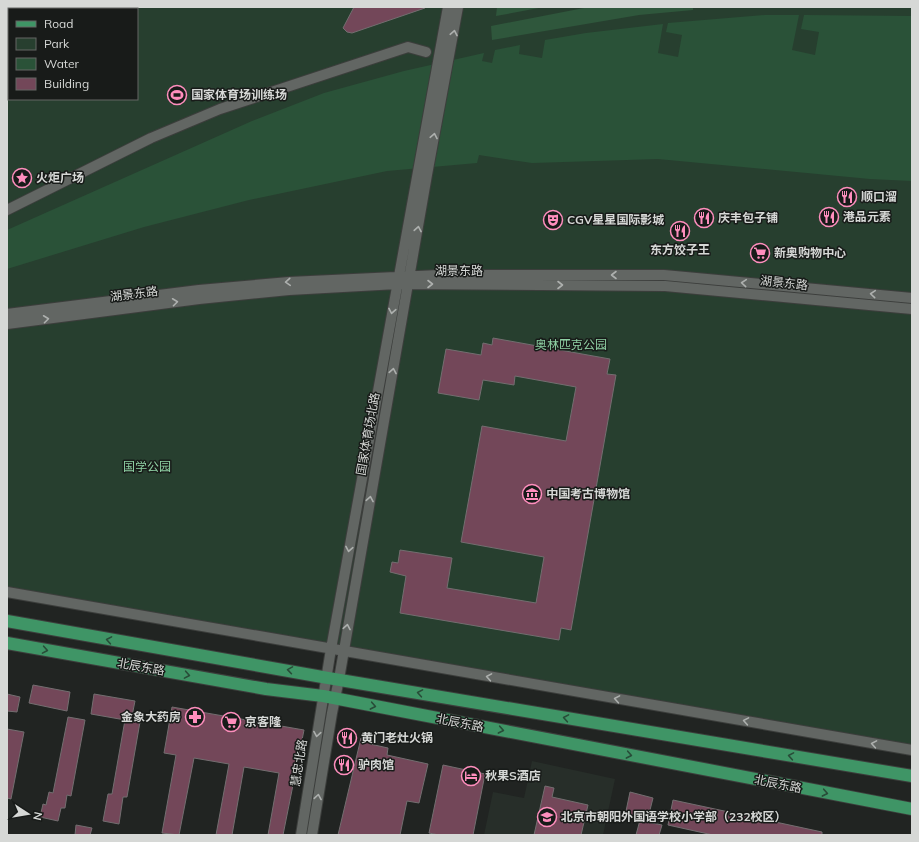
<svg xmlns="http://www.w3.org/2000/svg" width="919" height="842" font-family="Mulish,'Noto Sans SC',sans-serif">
<rect width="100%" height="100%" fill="#212422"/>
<path fill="#272e29" d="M532,761L615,779L603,835H484L493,792L524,798Z"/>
<path fill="#273f2f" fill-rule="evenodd" d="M7,7H912V747L7,589ZM9,9H137V99H9Z"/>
<path fill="#2f573c" d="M497,7H544L496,16Z
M589,7H693V10L639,15L492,40L491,26Z"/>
<path fill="#2a5238" d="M765,15H799L792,50L815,55L819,32L801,29L804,15L912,16V181L870,179L658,159L532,163L479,155L477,163L387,171L249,200L144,227L7,269V230L252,121L324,93L404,71L484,53L482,61L492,63L495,50L520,45L519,54L542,58L545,40L586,33L663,24L658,53L678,57L682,35L666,32L668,23Z"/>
<path fill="#734759" stroke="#736e70" d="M354,7H425V8L352,33L347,32L343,28Z
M493,338L610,359L607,374L616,375L571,630L561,628L559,640L400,613L406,576L390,572L392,562L398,563L400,550L452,558L447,588L536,603L544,557L461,542L482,426L566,441L576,387L515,376L514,385L483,380L479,400L438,393L446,349L481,355L483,343L492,345Z
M33,685L70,692L67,711L29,703Z
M7,694L20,697L17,712L7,711Z
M94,694L135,701L131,721L91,714Z
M172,707L304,730L283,835H268L279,773L244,767L232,835H216L229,764L194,758L179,835L162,833L176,755L164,753Z
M68,717L85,720L71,796L67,795L65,808H61L58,821L40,817L43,804L46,805L49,792L53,793Z
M125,720L140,722L127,797H123L119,824L103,821L108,794H112Z
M7,729L24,732L11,799L7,798Z
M361,738L371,740L370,744L388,748L387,755L428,764L419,803L407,801L400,835H338Z
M443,765L485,774L473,835H439L429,833Z
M545,786L554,788L552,797L588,805L581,835H534Z
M630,792L653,798L647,822L662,825L659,835H636L640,820L625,816Z
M673,800L822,832V835H713L668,825Z
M76,825L92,828L90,835H75Z"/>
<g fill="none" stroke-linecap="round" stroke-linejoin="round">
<path stroke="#3c3f3d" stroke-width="12" stroke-dasharray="12 6" stroke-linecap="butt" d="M26,9V7
M7,97L9,90"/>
<g stroke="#3c3e3c" stroke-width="12">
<path id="minor" d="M7,210L151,138L220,109L408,47L426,52
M7,314L199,290L289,282L439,275H664L912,298
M7,324L199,299L289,290L397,284L665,286L912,309
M7,592L912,750
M301,835L331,649L448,7
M312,835L332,713L339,679L427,175L458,7"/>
</g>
<g stroke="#3c3e3c" stroke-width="14">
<path id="major" d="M7,621L328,678L912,776
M7,643L266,689L323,696L912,809"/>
</g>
<use href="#minor" stroke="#626663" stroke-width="10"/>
<use href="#major" stroke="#3f9566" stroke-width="12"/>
</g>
<defs><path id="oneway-chevron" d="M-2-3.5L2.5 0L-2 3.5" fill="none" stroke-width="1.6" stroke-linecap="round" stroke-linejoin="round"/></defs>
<g stroke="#adb0ae">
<use href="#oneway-chevron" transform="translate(454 33) rotate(-79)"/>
<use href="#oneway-chevron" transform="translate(434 136) rotate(-79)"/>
<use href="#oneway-chevron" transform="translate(418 229) rotate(-80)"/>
<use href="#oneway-chevron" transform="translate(614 275) rotate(-180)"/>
<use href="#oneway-chevron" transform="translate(288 282) rotate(176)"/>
<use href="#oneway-chevron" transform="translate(744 283) rotate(-175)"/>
<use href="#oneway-chevron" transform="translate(430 284)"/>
<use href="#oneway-chevron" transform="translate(560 285)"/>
<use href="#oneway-chevron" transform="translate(873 294) rotate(-175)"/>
<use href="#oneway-chevron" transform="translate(175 302) rotate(-7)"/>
<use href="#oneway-chevron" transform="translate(392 311) rotate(100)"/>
<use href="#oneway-chevron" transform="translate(46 319) rotate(-7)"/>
<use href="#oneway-chevron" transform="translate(393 371) rotate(-80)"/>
<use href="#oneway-chevron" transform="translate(370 499) rotate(-80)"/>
<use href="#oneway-chevron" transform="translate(349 549) rotate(100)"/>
<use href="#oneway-chevron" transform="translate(347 627) rotate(-80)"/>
<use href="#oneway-chevron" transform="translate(489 677) rotate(-170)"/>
<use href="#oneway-chevron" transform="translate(617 699) rotate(-170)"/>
<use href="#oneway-chevron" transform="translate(746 721) rotate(-170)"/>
<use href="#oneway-chevron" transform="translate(317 734) rotate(99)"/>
<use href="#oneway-chevron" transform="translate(874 744) rotate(-170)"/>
<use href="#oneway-chevron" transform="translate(318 797) rotate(-81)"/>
</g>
<g stroke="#284c38">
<use href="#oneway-chevron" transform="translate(109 640) rotate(-170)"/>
<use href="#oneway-chevron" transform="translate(45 650) rotate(10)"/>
<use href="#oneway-chevron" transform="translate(290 670) rotate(-171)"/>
<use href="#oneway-chevron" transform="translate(187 675) rotate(10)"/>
<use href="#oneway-chevron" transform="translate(420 693) rotate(-170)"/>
<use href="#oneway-chevron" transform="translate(373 706) rotate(11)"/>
<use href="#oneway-chevron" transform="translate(566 718) rotate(-170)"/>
<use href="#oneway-chevron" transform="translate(501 730) rotate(11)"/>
<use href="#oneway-chevron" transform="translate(629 755) rotate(11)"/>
<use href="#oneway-chevron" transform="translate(791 756) rotate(-170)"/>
<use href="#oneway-chevron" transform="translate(825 793) rotate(11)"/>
</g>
<defs>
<g id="stadium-ring" transform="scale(1)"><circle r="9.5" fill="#181b19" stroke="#fe8ebd" stroke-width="1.5"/><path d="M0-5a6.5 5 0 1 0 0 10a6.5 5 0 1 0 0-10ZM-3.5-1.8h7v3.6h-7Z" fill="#fe8ebd"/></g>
<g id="sight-ring" transform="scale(1)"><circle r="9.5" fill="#181b19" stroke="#fe8ebd" stroke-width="1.5"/><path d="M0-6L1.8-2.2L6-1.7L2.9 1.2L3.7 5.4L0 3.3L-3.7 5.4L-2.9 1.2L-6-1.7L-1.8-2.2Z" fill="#fe8ebd"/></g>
<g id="restaurant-ring" transform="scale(1)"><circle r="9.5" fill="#181b19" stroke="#fe8ebd" stroke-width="1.5"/><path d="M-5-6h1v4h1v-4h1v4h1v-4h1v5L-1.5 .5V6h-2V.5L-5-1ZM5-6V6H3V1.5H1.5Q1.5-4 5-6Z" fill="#fe8ebd"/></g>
<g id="theatre-ring" transform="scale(1)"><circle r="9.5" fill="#181b19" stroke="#fe8ebd" stroke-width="1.5"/><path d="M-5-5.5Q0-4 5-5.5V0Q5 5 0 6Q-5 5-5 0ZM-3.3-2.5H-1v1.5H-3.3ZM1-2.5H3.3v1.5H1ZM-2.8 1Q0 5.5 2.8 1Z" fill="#fe8ebd"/></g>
<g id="supermarket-ring" transform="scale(1)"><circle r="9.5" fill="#181b19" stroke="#fe8ebd" stroke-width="1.5"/><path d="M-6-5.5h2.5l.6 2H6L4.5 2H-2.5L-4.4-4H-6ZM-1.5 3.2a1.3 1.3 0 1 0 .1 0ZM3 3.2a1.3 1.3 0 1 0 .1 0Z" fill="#fe8ebd"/></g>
<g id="museum-ring" transform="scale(1)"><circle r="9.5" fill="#181b19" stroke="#fe8ebd" stroke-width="1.5"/><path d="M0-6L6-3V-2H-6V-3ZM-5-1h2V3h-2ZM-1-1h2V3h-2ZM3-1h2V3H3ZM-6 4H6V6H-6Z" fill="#fe8ebd"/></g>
<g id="pharmacy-ring" transform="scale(1)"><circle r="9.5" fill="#181b19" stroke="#fe8ebd" stroke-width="1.5"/><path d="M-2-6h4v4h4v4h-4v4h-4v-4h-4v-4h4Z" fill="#fe8ebd"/></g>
<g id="hotel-ring" transform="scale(1)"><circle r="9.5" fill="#181b19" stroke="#fe8ebd" stroke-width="1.5"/><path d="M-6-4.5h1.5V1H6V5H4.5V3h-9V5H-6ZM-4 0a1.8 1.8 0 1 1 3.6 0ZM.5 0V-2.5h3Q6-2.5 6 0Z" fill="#fe8ebd"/></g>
<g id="school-ring" transform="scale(1)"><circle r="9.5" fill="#181b19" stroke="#fe8ebd" stroke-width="1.5"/><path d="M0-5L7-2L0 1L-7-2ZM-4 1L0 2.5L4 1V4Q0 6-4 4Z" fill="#fe8ebd"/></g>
</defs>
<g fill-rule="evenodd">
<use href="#stadium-ring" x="177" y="95"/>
<use href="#sight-ring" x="22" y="178"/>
<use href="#restaurant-ring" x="847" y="197"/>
<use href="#restaurant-ring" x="829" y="217"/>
<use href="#restaurant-ring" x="704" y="218"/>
<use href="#theatre-ring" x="553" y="220"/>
<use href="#restaurant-ring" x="680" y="231"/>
<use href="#supermarket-ring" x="760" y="253"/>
<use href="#museum-ring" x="532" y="494"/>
<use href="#pharmacy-ring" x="195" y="717"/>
<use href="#supermarket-ring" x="231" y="722"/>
<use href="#restaurant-ring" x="347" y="738"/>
<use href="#restaurant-ring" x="344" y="765"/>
<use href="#hotel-ring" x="471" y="776"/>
<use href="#school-ring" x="547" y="817"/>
</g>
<g text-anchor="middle" stroke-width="3" stroke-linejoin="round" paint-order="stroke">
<g font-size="12" font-weight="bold" fill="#d6d8d6" stroke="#181b19" text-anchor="start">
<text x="191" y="99">国家体育场训练场</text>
<text x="36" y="182">火炬广场</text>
<text x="861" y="201">顺口溜</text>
<text x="843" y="221">港品元素</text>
<text x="718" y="222">庆丰包子铺</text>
<text x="567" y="224">CGV星星国际影城</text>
<text x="680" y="254" text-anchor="middle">东方饺子王</text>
<text x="774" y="257">新奥购物中心</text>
<text x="546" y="498">中国考古博物馆</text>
<text x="181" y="721" text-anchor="end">金象大药房</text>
<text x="245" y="726">京客隆</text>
<text x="361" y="742">黄门老灶火锅</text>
<text x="358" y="769">驴肉馆</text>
<text x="485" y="780">秋果S酒店</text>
<text x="561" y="821">北京市朝阳外国语学校小学部（232校区）</text>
</g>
<g font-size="12" fill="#d6d8d6" stroke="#181b19">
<text x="459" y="275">湖景东路</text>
<text transform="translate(784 283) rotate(6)" y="4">湖景东路</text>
<text transform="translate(134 294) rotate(-7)" y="4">湖景东路</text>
<text transform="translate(368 434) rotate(-80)" y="4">国家体育场北路</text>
<text transform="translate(141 667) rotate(10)" y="4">北辰东路</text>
<text transform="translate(460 723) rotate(11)" y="4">北辰东路</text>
<text transform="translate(299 763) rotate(-81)" y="4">慧忠北路</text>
<text transform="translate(778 784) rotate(11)" y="4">北辰东路</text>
</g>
<g font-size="12" fill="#8fd1a4" stroke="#181b19">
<text x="571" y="349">奥林匹克公园</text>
<text x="147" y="471">国学公园</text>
</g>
</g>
<rect width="919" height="842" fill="none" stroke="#d6d8d6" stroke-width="16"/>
<rect x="8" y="8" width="130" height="92" fill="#181b19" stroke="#646765"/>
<rect x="16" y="21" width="20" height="6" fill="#3f9566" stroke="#646765"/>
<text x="44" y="28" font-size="12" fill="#d6d8d6">Road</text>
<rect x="16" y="38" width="20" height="12" fill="#273f2f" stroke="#646765"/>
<text x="44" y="48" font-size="12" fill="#d6d8d6">Park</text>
<rect x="16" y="58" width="20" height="12" fill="#2a5238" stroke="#646765"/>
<text x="44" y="68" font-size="12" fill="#d6d8d6">Water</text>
<rect x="16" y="78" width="20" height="12" fill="#734759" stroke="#646765"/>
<text x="44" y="88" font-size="12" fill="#d6d8d6">Building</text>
<g transform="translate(28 814) rotate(102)" stroke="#181b19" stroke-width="3" paint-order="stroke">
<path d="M0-3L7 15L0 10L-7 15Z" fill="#d6d8d6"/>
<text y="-6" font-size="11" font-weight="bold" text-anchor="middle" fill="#d6d8d6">N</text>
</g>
</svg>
